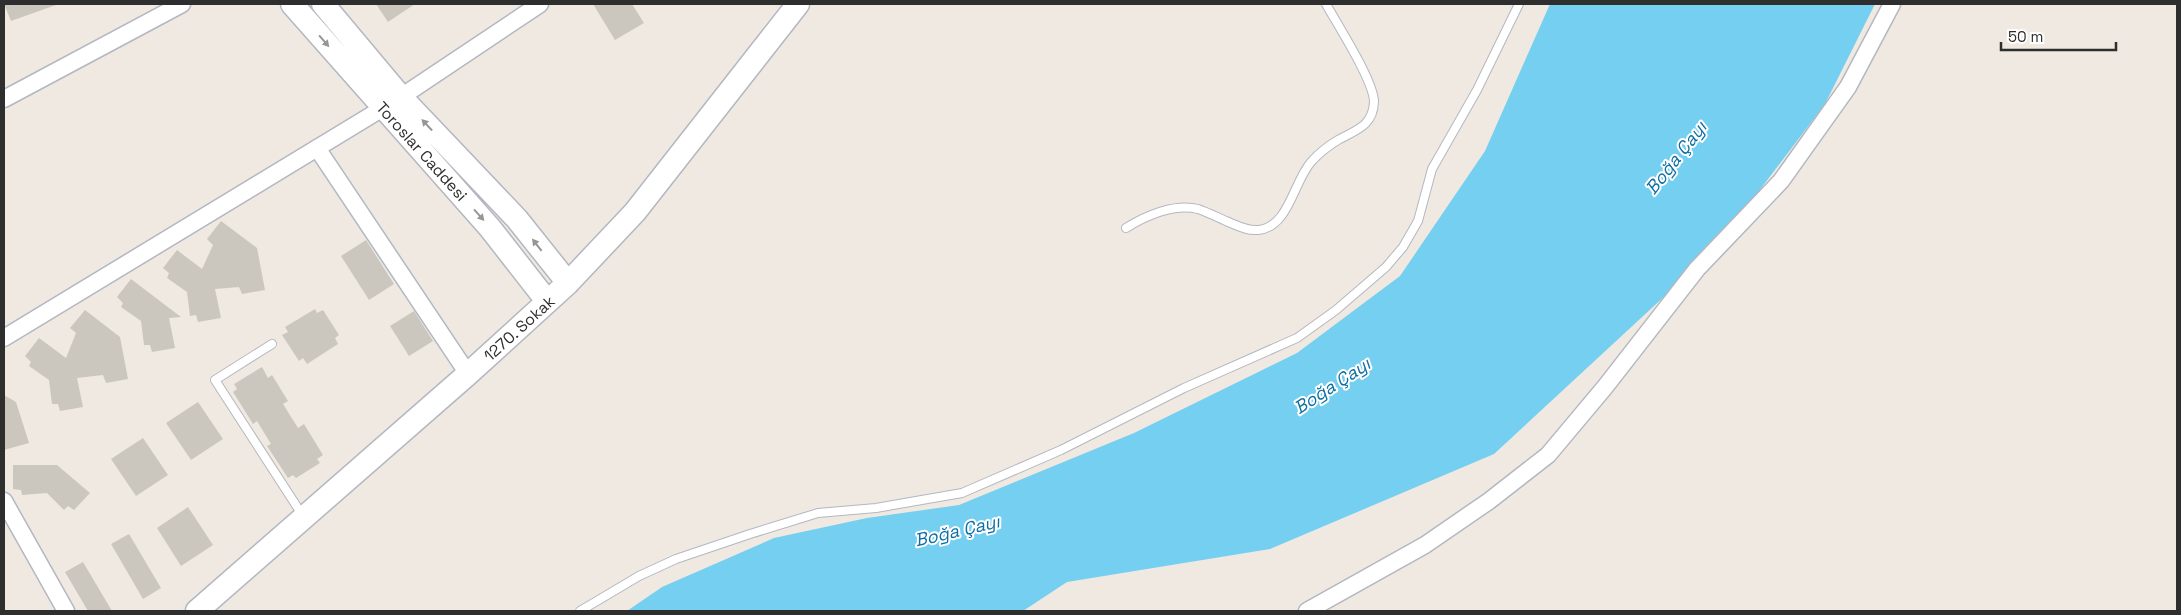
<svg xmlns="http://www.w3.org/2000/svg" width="2181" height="615" font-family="'Space Grotesk',sans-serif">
<rect width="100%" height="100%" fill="#efe9e1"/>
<path fill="#75cff0" d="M1550,4H1875L1825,104L1737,220L1681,281L1494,454L1270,549L1067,582L1023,611H627L662,587L774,538L867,518L959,505L1134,433L1297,353L1400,276L1485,151Z"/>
<path fill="#cbc7bf" d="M4,4H55L56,5L11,21Z
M376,4H415L388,22Z
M593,4H632L644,23L615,40Z
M221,221L257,248L265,290L242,294L239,287L215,289L221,318L198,322L196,315L190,316L187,292L167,278L169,273L163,268L177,250L202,269L213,245L207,239Z
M366,240L394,284L369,300L341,256Z
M131,279L181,317L169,318L175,348L152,352L150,345H144L141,321L121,307L123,303L117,297Z
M315,309L317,313L323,310L339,335L335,338L338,344L307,364L303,358L299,361L282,335L288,332L285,327Z
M85,310L120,337L128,379L106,383L103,375L77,378L83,407L60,411L58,404H52L49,380L29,366L31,362L25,356L39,338L66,358L76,333L70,328Z
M414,311L433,341L409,356L390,326Z
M262,367L268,378L272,375L288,401L283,404L298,428L304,424L323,455L317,459L320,463L296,478L293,475L288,478L267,446L271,444L257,421L253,424L233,392L237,389L234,384Z
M4,395L16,402L29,443L4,450Z
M198,402L223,439L191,460L166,423Z
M143,438L168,475L136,496L111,459Z
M13,465H57L90,493L74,510L68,506L64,510L47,493L22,495L21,490L13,489Z
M188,507L213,545L181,566L157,528Z
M129,534L161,588L143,599L111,544Z
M83,562L112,611H88L65,572Z"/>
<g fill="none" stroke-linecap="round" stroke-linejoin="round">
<g stroke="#b4b7c1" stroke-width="10">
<path id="lane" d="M1126,228C1145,216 1174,203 1198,209C1207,212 1217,217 1226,221C1236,225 1247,231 1258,230C1289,227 1293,183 1311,162C1319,153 1328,146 1338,140C1356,130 1373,126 1374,102C1374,81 1337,24 1326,4
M272,344L215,380L303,516
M580,611L639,576L676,559L750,534L818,513L876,508L962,493L1061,450L1184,388L1297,338L1336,310L1386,267L1403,247L1418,221L1432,169L1477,90L1519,4"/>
</g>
<g stroke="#b4b7c1" stroke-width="19">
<path id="street" d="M401,97L540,4
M4,99L182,4
M317,148L468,374
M4,338L383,108
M4,501L66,611
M1307,611L1425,545L1489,501L1548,455L1605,387L1697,269L1781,181L1848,87L1892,4"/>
</g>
<g stroke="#b4b7c1" stroke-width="25">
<path id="secondary" d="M292,4L490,228L547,301
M323,4L401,97L517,219L568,283
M197,611L468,374L568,283L635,212L798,4"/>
</g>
<use href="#lane" stroke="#fff" stroke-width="8"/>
<use href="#street" stroke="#fff" stroke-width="16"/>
<use href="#secondary" stroke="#fff" stroke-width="22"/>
</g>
<defs><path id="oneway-solid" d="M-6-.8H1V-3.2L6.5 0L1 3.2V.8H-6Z" transform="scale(1.25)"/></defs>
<g fill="#969696">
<use href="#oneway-solid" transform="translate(324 41) rotate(49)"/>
<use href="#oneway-solid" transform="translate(427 125) rotate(-133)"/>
<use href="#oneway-solid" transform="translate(479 215) rotate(48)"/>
<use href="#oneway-solid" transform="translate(537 245) rotate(-128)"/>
</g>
<g text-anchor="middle" stroke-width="4" stroke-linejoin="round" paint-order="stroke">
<g font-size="16" fill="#2e2e2e" stroke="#fff">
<text transform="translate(422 151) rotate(48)" y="6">Toroslar Caddesi</text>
<text transform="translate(519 328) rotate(-42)" y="6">1270. Sokak</text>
</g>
<g font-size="18" font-style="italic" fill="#0d6fa3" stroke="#fff">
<text transform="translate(1676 158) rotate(-52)" y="6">Boğa Çayı</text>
<text transform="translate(1332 386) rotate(-33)" y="6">Boğa Çayı</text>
<text transform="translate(957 531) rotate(-13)" y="6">Boğa Çayı</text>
</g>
</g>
<rect width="2181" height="615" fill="none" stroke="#2e2e2e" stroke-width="10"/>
<path d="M2001 42v8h115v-8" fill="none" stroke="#2e2e2e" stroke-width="2.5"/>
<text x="2008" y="42" font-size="15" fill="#2e2e2e" stroke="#ffffff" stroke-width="4" paint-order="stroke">50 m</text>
</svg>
